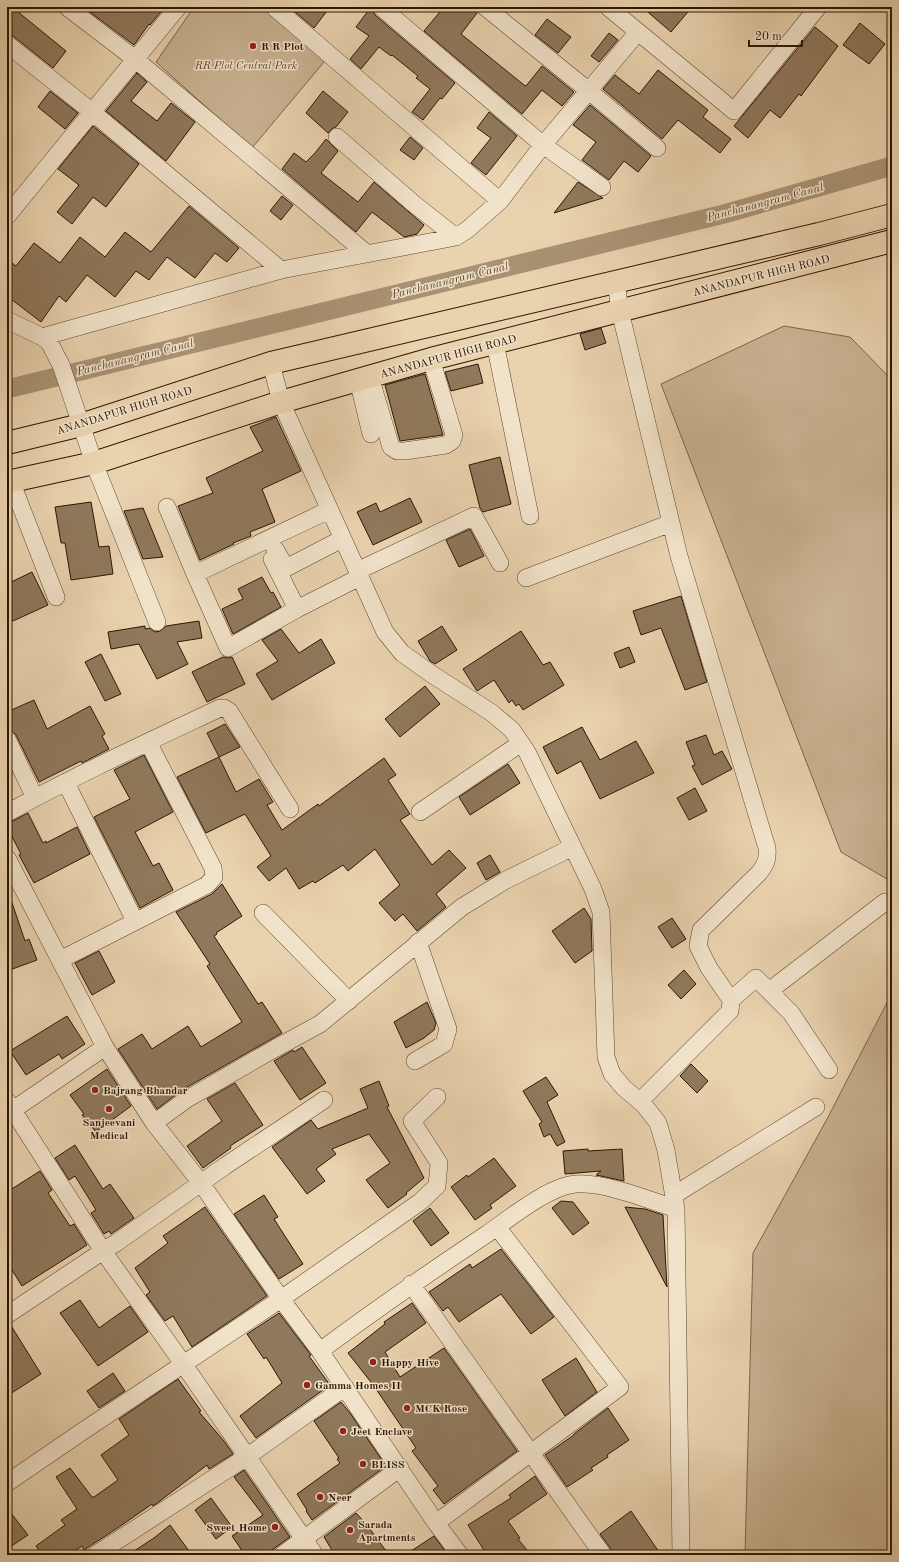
<svg xmlns="http://www.w3.org/2000/svg" width="899" height="1562" font-family="'Old Standard TT',serif">
<rect width="100%" height="100%" fill="#e9d2ae"/>
<filter id="stains"><feTurbulence type="fractalNoise" baseFrequency=".005" numOctaves="4"/><feColorMatrix values="0 0 0 0 .2 0 0 0 0 .09 0 0 0 0 .02 0 0 0 .5 -.17"/></filter>
<radialGradient id="worn" r=".72"><stop offset=".6" stop-color="#630" stop-opacity="0"/><stop offset="1" stop-color="#630" stop-opacity=".3"/></radialGradient>
<path fill="#c9b291" stroke="#7c6449" d="M194,7H270L329,56L252,148L156,62Z
M784,326L850,337L892,380V882L841,852L661,384Z
M892,993V1555H745L753,1253L826,1121Z"/>
<g fill="none" stroke-linecap="round" stroke-linejoin="round">
<path stroke="#a99273" stroke-width="19" d="M7,389L724,214L892,166"/>
</g>
<path fill="#8f785b" stroke="#2e1601" d="M7,7H12L66,51L53,68L13,36L7,34Z
M83,7H165L150,25L149,24L134,45Z
M289,7H330L314,28Z
M371,7L375,15L455,83L442,99L440,98L423,120L412,112L430,89L416,78L418,76L392,55L391,56L379,47L361,69L350,59L369,36L356,27Z
M444,7H475L477,13L461,34L524,85L526,86L542,66L574,92L562,106L542,90L522,114L424,31Z
M642,7H692L671,32Z
M547,19L571,37L558,53L535,35Z
M860,23L885,44L869,64L843,45Z
M815,27L838,46L801,96L799,94L780,118L770,110L748,138L734,126Z
M609,33L618,40L599,62L591,56Z
M658,70L708,110L703,117L731,139L720,153L678,120L662,139L603,89L615,75L639,94Z
M137,73L147,82L131,101L157,121L171,103L195,122L166,161L106,111Z
M50,91L78,113L65,129L38,107Z
M323,91L348,112L336,127L333,128L328,133L306,113Z
M590,105L651,156L638,172L624,161L609,180L582,160L596,142L573,125Z
M489,112L517,136L486,175L471,163L491,138L477,128Z
M93,126L139,164L106,207L93,197L72,224L57,212L79,185L58,169Z
M410,137L423,148L414,160L400,150Z
M326,139L338,151L321,173L358,202L374,182L424,225L417,234L404,237L372,212L356,232L282,169L294,153L306,162L315,153Z
M578,182L603,198L554,213Z
M282,196L293,205L281,220L270,211Z
M189,206L239,248L227,262L215,253L195,278L167,257L149,280L136,271L115,297L87,275L66,302L59,296L41,322L7,296V259L16,266L34,243L60,263L80,237L105,257L125,232L151,252Z
M601,328L606,343L585,350L580,334Z
M478,364L483,383L451,391L445,372Z
M425,374L443,435L400,441L385,385Z
M276,417L301,471L262,489L275,522L250,532L251,536L233,543L234,544L200,560L178,506L213,493L206,478L263,451L250,427Z
M500,457L511,504L483,512L480,508L469,465Z
M410,498L422,522L373,545L357,512L376,503L380,512Z
M91,502L99,547L109,546L113,574L71,580L65,543H61L55,507Z
M143,508L163,557L143,559L124,511Z
M470,529L484,556L459,567L446,540Z
M32,572L48,605L13,621L7,609V584Z
M262,577L271,593L273,592L281,607L233,634L222,609L243,599L238,589Z
M681,596L707,682L685,690L661,628L641,635L633,611Z
M199,621L202,638L177,642L188,664L157,679L139,644L111,649L108,632L145,626V629L150,628L155,632L160,631L166,626Z
M442,626L457,650L435,664L430,661L418,641Z
M281,629L299,653L321,639L335,663L272,700L256,674L278,661L262,640Z
M521,631L543,665L550,662L564,685L523,710L519,704L516,706L512,700L509,703L494,680L477,691L463,669Z
M629,647L635,662L620,668L614,653Z
M101,654L121,694L105,701L85,662Z
M223,657L228,658L232,657L245,684L207,702L192,672Z
M425,686L440,704L400,737L385,719Z
M34,700L47,729L90,706L105,734L102,736L109,749L82,763L81,761L39,782L16,735L10,730L7,722V712Z
M225,724L240,747L219,757L207,733Z
M582,727L600,760L636,741L654,773L600,799L581,761L557,774L543,747Z
M706,735L714,755L722,751L732,769L702,785L692,766L695,765L686,742Z
M144,755L173,812L135,832L153,866L159,863L173,890L140,908L94,817L130,799L114,770Z
M219,757L236,792L259,779L273,802L267,805L282,830L318,804L319,806L384,758L396,775L388,780L410,814L400,820L432,865L449,850L466,868L436,894L446,907L417,931L403,914L395,921L379,903L400,885L375,849L348,871L343,865L315,883L313,881L299,889L286,868L269,881L257,867L271,856L245,814L206,833L177,777Z
M508,764L520,783L470,815L459,797Z
M695,788L707,811L689,820L677,798Z
M28,813L43,843L46,841V843L77,827L90,854L34,883L19,855L21,854L7,827V824Z
M490,855L500,872L486,880L477,863Z
M222,884L242,916L216,933L217,934L214,936L258,1004L262,1002L282,1033L182,1090L157,1109L118,1049L142,1034L152,1049L188,1026L201,1047L242,1022L207,966L210,964L176,912L212,894Z
M9,894L25,941L29,939L37,960L7,971V895Z
M584,908L591,919L592,951L575,963L552,931Z
M672,918L686,939L672,948L658,927Z
M99,951L115,982L92,995L75,963Z
M684,970L696,984L681,999L668,985Z
M427,1002L436,1023L434,1030L424,1038L406,1048L394,1022Z
M67,1016L85,1044L62,1059L59,1054L26,1075L10,1051Z
M302,1047L326,1083L300,1100L274,1061L293,1050L294,1052Z
M691,1064L708,1081L697,1093L680,1076Z
M107,1069L131,1106L96,1132L82,1115L84,1114L70,1095Z
M546,1077L558,1095L547,1102L565,1142L557,1146L550,1134L544,1137L539,1124L542,1122L523,1091Z
M379,1081L389,1106L387,1107L424,1178L406,1193L407,1194L388,1208L366,1180L390,1163L369,1134L332,1149L336,1154L316,1169L325,1181L307,1194L272,1147L311,1120L318,1129L368,1108L360,1089Z
M235,1083L263,1125L230,1146L231,1148L203,1168L187,1146L222,1121L207,1099Z
M75,1145L103,1189L110,1184L134,1218L111,1234L109,1231L104,1234L91,1213L96,1210L75,1176L69,1180L55,1158Z
M588,1149V1151L622,1149L624,1181L596,1175L601,1171L565,1174L563,1151Z
M494,1158L516,1186L490,1205L492,1208L475,1220L451,1187L467,1175L468,1177Z
M40,1171L52,1190L48,1193L70,1226L74,1224L87,1245L22,1286L7,1262V1192Z
M264,1195L278,1217L274,1219L303,1264L279,1279L234,1214Z
M561,1201L573,1202L589,1223L573,1235L552,1208Z
M205,1207L267,1296L192,1347L173,1316L165,1321L146,1295L150,1292L135,1268L168,1243L163,1236Z
M625,1207L645,1209L663,1215L667,1287Z
M430,1208L449,1233L431,1246L413,1221Z
M501,1249L554,1317L531,1334L501,1294L459,1322L448,1307L443,1311L429,1292L470,1264L472,1268Z
M80,1300L99,1328L130,1306L148,1332L98,1366L60,1313Z
M412,1303L426,1323L385,1352L400,1377L444,1348L517,1451L444,1504L433,1490L438,1486L412,1451L416,1448L374,1386L348,1353L385,1324L384,1322Z
M279,1313L311,1355L309,1356L330,1385L256,1438L240,1416L282,1383L266,1357L264,1359L247,1334Z
M10,1324L41,1374L7,1396V1325Z
M576,1358L597,1392L565,1416L542,1380Z
M113,1373L125,1391L99,1408L87,1391Z
M178,1379L201,1411L199,1412L224,1441L233,1454L209,1469L207,1465L156,1504L153,1506L152,1504L119,1527L84,1550L82,1546L69,1555H42L36,1546L65,1525L61,1520L77,1509L56,1477L70,1468L92,1497H94L118,1480L101,1455L129,1435L119,1419Z
M341,1402L350,1413L386,1466L312,1520L306,1511L307,1510L297,1494L340,1463L337,1459L339,1458L314,1421Z
M608,1408L629,1440L607,1455L608,1457L591,1468L593,1470L567,1487L545,1455L574,1435V1434Z
M244,1470L290,1537L265,1555H245L232,1536L263,1515L234,1477Z
M535,1476L547,1494L508,1521L520,1538L518,1539L531,1555H487L468,1525L511,1498L509,1495Z
M211,1498L232,1527L216,1539L195,1510Z
M7,1508L28,1535L7,1549Z
M631,1511L661,1555H613L611,1549L600,1534Z
M356,1513L367,1525L389,1555H335L324,1537Z
M170,1525L192,1555H128L154,1538Z
M434,1536L448,1555H405Z"/>
<g fill="none" stroke-linecap="round" stroke-linejoin="round">
<g stroke="#5d452c" stroke-width="18">
<path id="minor" d="M67,7L135,59L366,253
M274,7L500,201
M381,7L543,145L602,187
M485,7L589,91L657,148
M608,7L734,111L818,7
M7,44L91,111L281,270
M337,137L414,204L456,237
M7,216L178,7
M616,281L620,311L679,556L767,848C768,859 766,864 759,873L701,930L698,946L709,968L731,1000L730,1011L640,1101
M7,320L42,337L49,342L61,365L94,463L157,622
M42,337L281,270L456,237L467,230L500,201L543,145L638,32
M495,343L530,516
M271,363L281,402L385,632L402,653L430,673L492,713L512,730L527,752L593,889L601,912L606,1057L612,1074L624,1088L644,1105L658,1123L666,1150L676,1209L681,1555
M370,377L391,447L397,451H405L446,445L452,441L454,435L431,359
M358,380L371,434
M11,481L56,597
M167,507L195,574L329,510
M275,549L286,568L342,539
M272,559L297,609
M357,571L474,516L500,563
M195,574L228,648L297,609L360,577
M526,578L671,523
M7,739L35,798
M66,783L135,921
M420,812L521,743
M7,813C76,775 148,742 220,708H224L229,711L290,809
M7,858L105,1047L154,1123L201,1183L281,1299L320,1351L436,1523L460,1555
M263,913L349,1001
M60,960L207,885L214,877L213,868L148,742
M769,991L885,902
M731,1000L756,978L791,1013L829,1070
M415,1061L444,1044L448,1029L418,942
M7,1101L103,1251L184,1365L315,1555
M7,1114L105,1047
M154,1123L187,1099L274,1049L320,1024L462,907L506,880L573,847
M674,1195L816,1107
M411,1284L603,1555
M7,1315L103,1251L116,1243L225,1166L324,1100
M320,1351C375,1310 430,1272 487,1234C510,1218 549,1186 576,1184C604,1182 650,1200 676,1209
M7,1483L83,1431L281,1299L420,1202L437,1186L439,1163L412,1121L437,1097
M436,1523L620,1387L497,1227
M95,1555L248,1456L345,1387
M282,1555L400,1468"/>
</g>
<g stroke="#2e1601" stroke-width="24">
<path id="major" d="M7,443L81,425L271,363L819,234L892,215
M7,482L94,463L281,402L431,359L892,241"/>
</g>
<use href="#minor" stroke="#f1e2ca" stroke-width="17"/>
<use href="#major" stroke="#e9d2ae" stroke-width="22"/>
</g>
<g fill="#8f2418" stroke="#f1e2ca" stroke-width="1.5">
<circle cx="253" cy="46" r="4"/>
<circle cx="95" cy="1090" r="4"/>
<circle cx="109" cy="1109" r="4"/>
<circle cx="373" cy="1362" r="4"/>
<circle cx="307" cy="1385" r="4"/>
<circle cx="407" cy="1408" r="4"/>
<circle cx="343" cy="1431" r="4"/>
<circle cx="363" cy="1464" r="4"/>
<circle cx="320" cy="1497" r="4"/>
<circle cx="275" cy="1527" r="4"/>
<circle cx="350" cy="1530" r="4"/>
</g>
<g text-anchor="middle" stroke-width="3" stroke-linejoin="round" paint-order="stroke">
<g font-size="11" font-weight="bold" fill="#2e1601" stroke="#f1e2ca" text-anchor="start">
<text x="261" y="50">R R Plot</text>
<text x="103" y="1094">Bajrang Bhandar</text>
<text x="109" y="1126" text-anchor="middle">Sanjeevani<tspan x="109" dy="13">Medical</tspan></text>
<text x="381" y="1366">Happy Hive</text>
<text x="315" y="1389">Gamma Homes II</text>
<text x="415" y="1412">MCK Rose</text>
<text x="351" y="1435">Jeet Enclave</text>
<text x="371" y="1468">BLISS</text>
<text x="328" y="1501">Neer</text>
<text x="358" y="1528">Sarada<tspan x="358" dy="13">Apartments</tspan></text>
<text x="267" y="1531" text-anchor="end">Sweet Home</text>
</g>
<g font-size="11" font-style="italic" fill="#5c452c" stroke="#f1e2ca">
<text x="246" y="69">RR Plot Central Park</text>
</g>
<g font-size="11" fill="#2e1601" stroke="#f1e2ca">
<text transform="translate(761 275) rotate(-14)" y="4">ANANDAPUR HIGH ROAD</text>
<text transform="translate(448 356) rotate(-15)" y="4">ANANDAPUR HIGH ROAD</text>
<text transform="translate(124 410) rotate(-17)" y="4">ANANDAPUR HIGH ROAD</text>
</g>
<g font-size="12" font-style="italic" fill="#5f482f" stroke="#f1e2ca">
<text transform="translate(765 202) rotate(-15)" y="4">Panchanangram Canal</text>
<text transform="translate(450 280) rotate(-14)" y="4">Panchanangram Canal</text>
<text transform="translate(135 357) rotate(-14)" y="4">Panchanangram Canal</text>
</g>
</g>
<rect width="899" height="1562" fill="none" stroke="#e9d2ae" stroke-width="24"/>
<rect x="8" y="8" width="883" height="1546" fill="none" stroke="#2e1601" stroke-width="2"/>
<rect x="12" y="12" width="875" height="1538" fill="none" stroke="#2e1601"/>
<path d="M749 40v6h53v-6" fill="none" stroke="#2e1601" stroke-width="2"/>
<text x="755" y="40" font-size="12" fill="#2e1601" stroke="#f1e2ca" stroke-width="3" paint-order="stroke">20 m</text>
<rect width="100%" height="100%" filter="url(#stains)"/>
<rect width="100%" height="100%" fill="url(#worn)"/>
</svg>
